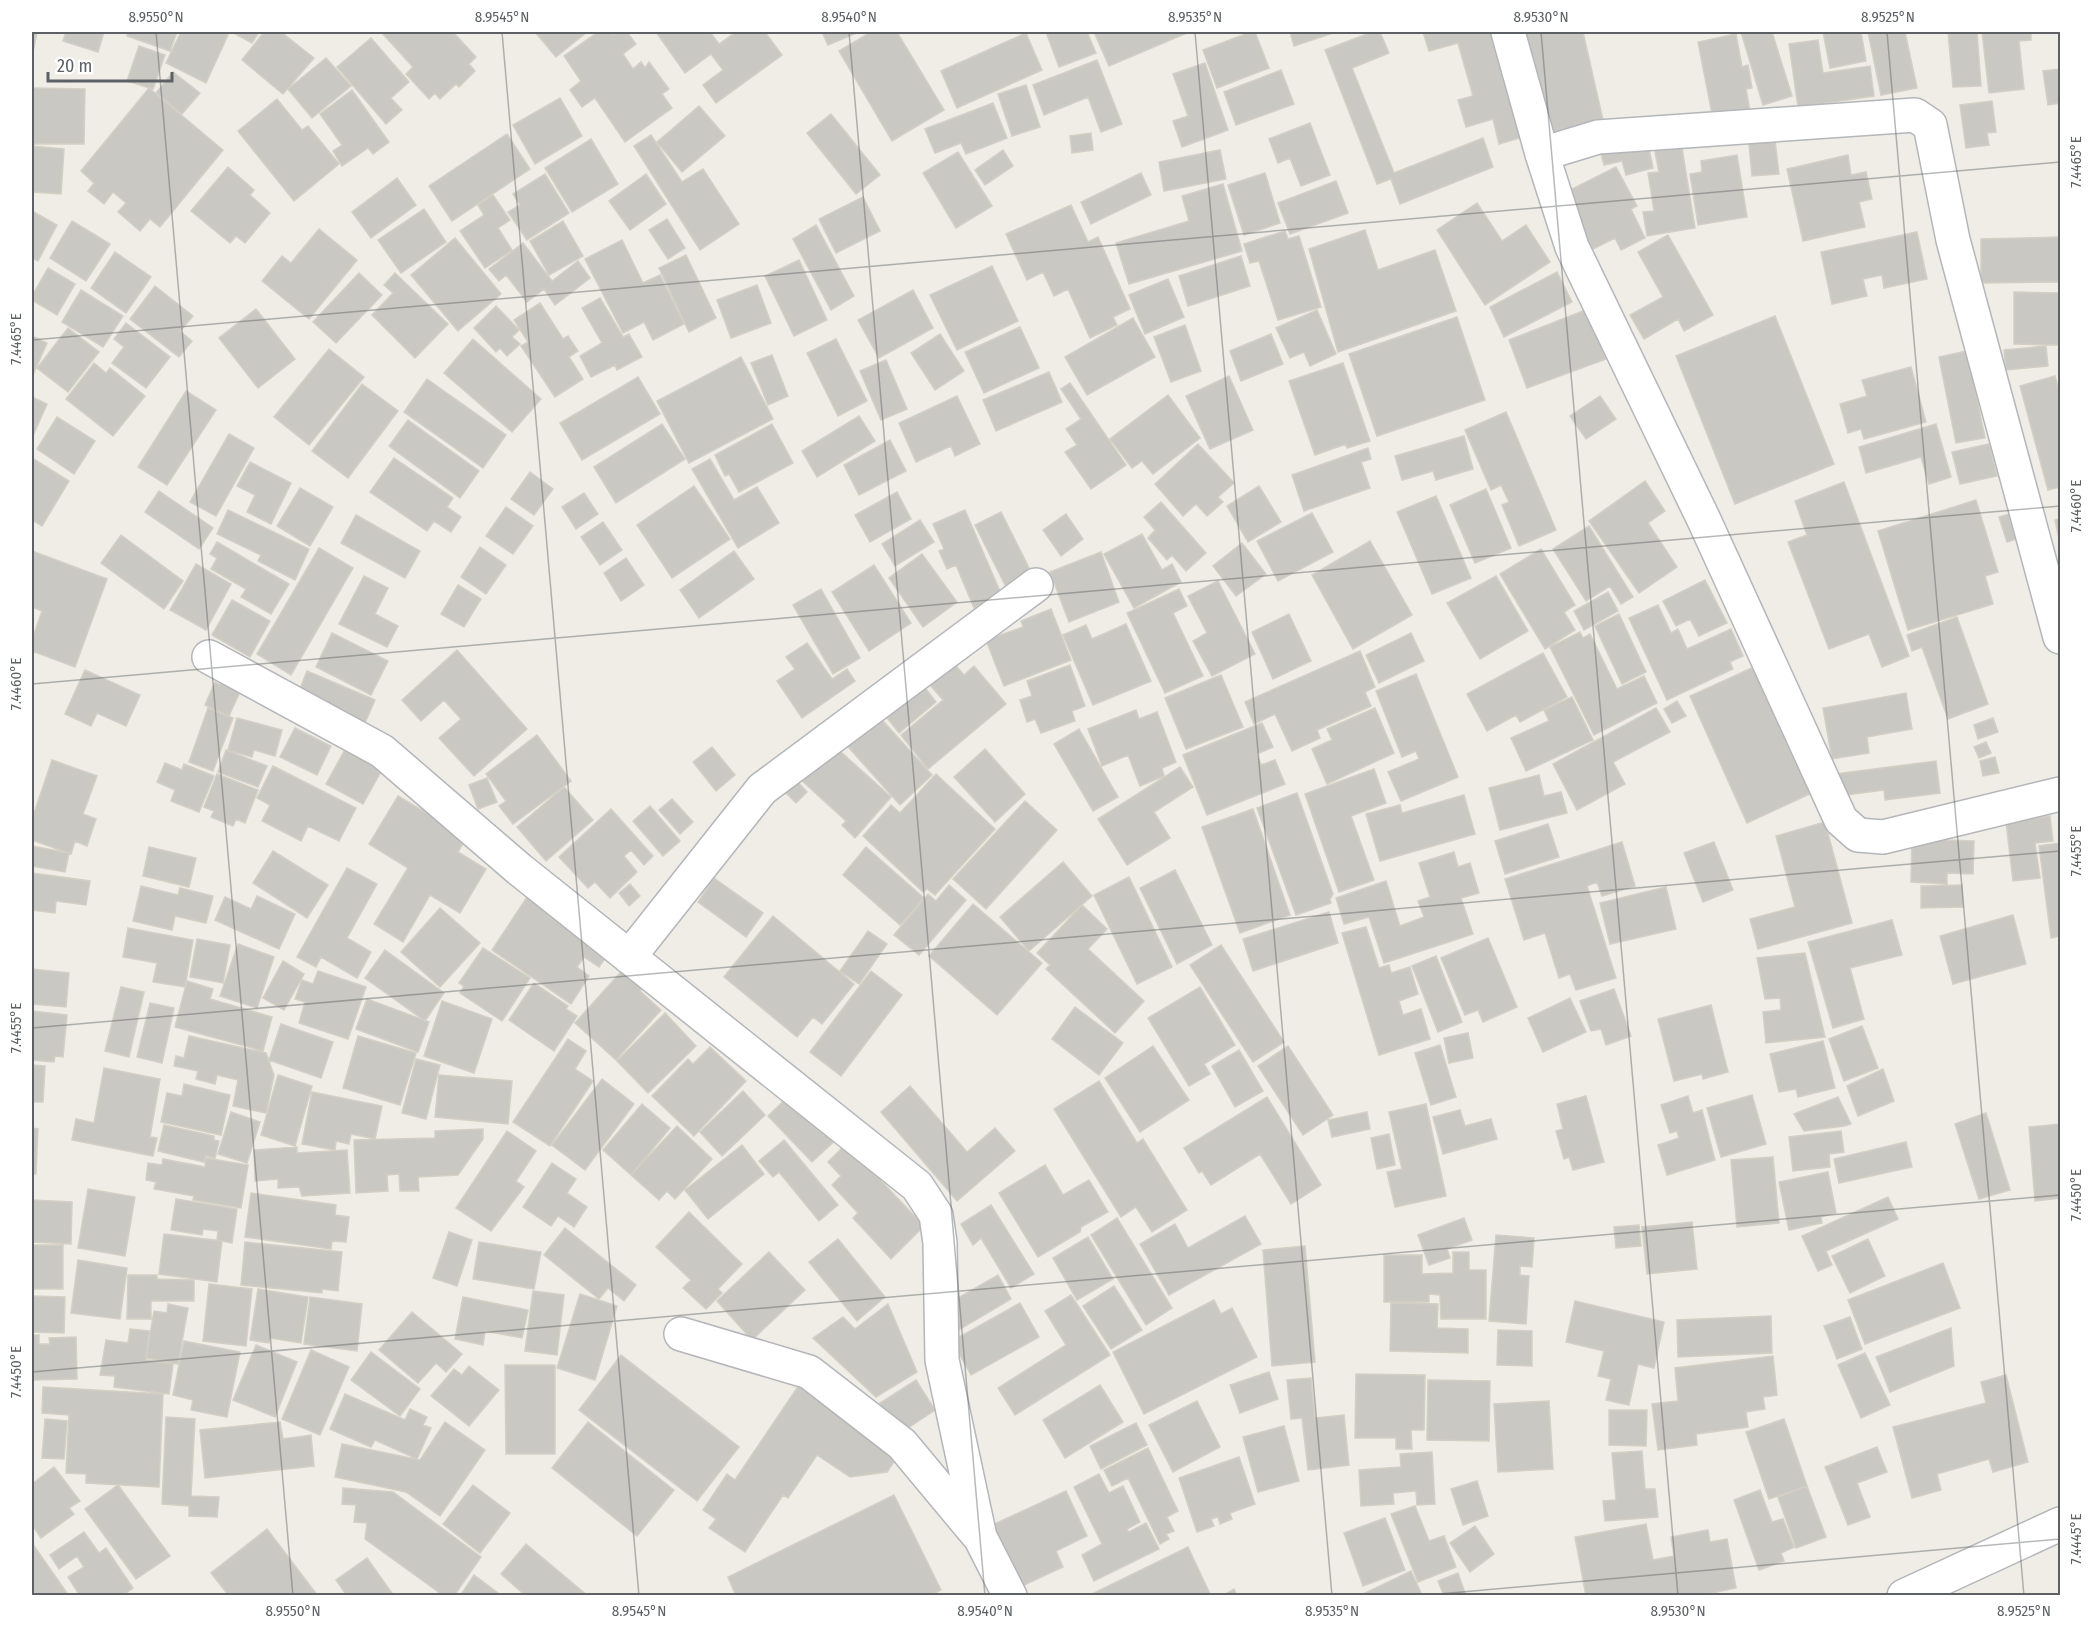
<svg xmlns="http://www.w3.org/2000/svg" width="2092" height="1627" font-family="'Fira Sans Condensed',sans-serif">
<rect width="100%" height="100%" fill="#efede6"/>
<path fill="#cac8c2" stroke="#d3cfc4" stroke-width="1.5" d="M32,32H37L34,48H32Z
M66,32H104L98,52L63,41Z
M128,32H177L170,51L127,36Z
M181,32H221L228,35L206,83L166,63Z
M232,32H259L252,43Z
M264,32H281L314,58L283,94L242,60Z
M381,32H453L476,57L469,64L475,71L459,87L456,84L440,99L435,93L429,99L406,74L413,67Z
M535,32H587L556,57Z
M598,32H610L613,35L618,32H627L636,44L623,54L633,69L641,62L645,68L649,62L669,89L662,94L672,108L625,142L595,98L582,107L570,90L581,81L564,56Z
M656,32H710L719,44L736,32H765L782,55L716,103L703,85L723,70L711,54L685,73Z
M822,32H859L828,45Z
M871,32H897L944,110L892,141L839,51Z
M1046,32H1087L1096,53L1059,67Z
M1094,32H1186L1187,33L1109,66Z
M1251,32H1255L1269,68L1217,88L1203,50Z
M1290,32H1336L1294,46Z
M1372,32H1380L1389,53L1352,68L1394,173L1483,138L1493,167L1400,204L1391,179L1377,184L1325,50Z
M1423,32H1493L1523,137L1499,144L1493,119L1466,127L1458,100L1473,96L1458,43L1429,51Z
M1525,32H1583L1603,120L1547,133Z
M1741,32H1772L1792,96L1763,105Z
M1823,32H1861L1866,61L1830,68Z
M1868,32H1905L1917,88L1881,95Z
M1948,32H1977L1981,86L1953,87Z
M1982,32H2031V40L2019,41L2024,89L1989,93Z
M1026,33L1042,70L957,108L941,71Z
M1736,34L1742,67L1748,65L1752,88L1746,89L1750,111L1713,119L1698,42Z
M371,38L409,82L391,98L402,110L386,124L337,67Z
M1818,40L1823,73L1870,66L1874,96L1798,107L1789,44Z
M139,46L165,55L153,89L127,81Z
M326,58L351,86L312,118L288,89Z
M1097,60L1122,124L1101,132L1088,97L1044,115L1033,85Z
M1205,63L1228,130L1182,147L1173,121L1188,116L1173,74Z
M2060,69V103L2048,105L2043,71Z
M1281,70L1294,104L1236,125L1224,92Z
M173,72L200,93L182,114L156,93Z
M1026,85L1040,127L1012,136L998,94Z
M32,88L85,89L84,144H32Z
M149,88L223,150L160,227L150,219L140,231L118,212L126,203L113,192L104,204L88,191L94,183L81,171Z
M352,90L389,142L373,154L368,148L342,166L333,151L342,145L320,114Z
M560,98L582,136L535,164L513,125Z
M277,99L302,130L308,126L339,164L294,201L238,131Z
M1992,101L1996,132L1987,133L1989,145L1966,148L1960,105Z
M993,103L1007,138L966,154L961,143L935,153L925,129Z
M699,106L725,136L682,172L657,142Z
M831,114L880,175L856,194L807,133Z
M1310,123L1330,175L1301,186L1290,158L1278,163L1269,139Z
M1774,132L1779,174L1752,176L1748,134Z
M1091,133L1093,150L1072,153L1070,136Z
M507,134L530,169L452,221L429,186Z
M651,135L682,182L703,169L739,224L700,250L634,146Z
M591,139L618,184L572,212L545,168Z
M1647,139L1653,168L1626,175L1622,161L1604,165L1600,150Z
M1681,142L1695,228L1647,236L1643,212L1654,211L1648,173L1659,172L1654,147Z
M32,146L64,149L61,194L32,192Z
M1003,150L1013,166L985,185L975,170Z
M1220,150L1226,179L1164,191L1159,162Z
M958,152L992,206L956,228L923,173Z
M1737,155L1747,217L1698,225L1690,174L1702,172L1701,161Z
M1848,155L1851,175L1866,172L1872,199L1859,202L1865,227L1803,241L1787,169Z
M228,167L254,190L250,195L270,213L245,243L236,236L230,243L191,211Z
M1616,167L1637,206L1631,209L1645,238L1621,250L1615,238L1593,249L1564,193Z
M1141,173L1151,195L1091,224L1081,202Z
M1265,173L1280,223L1244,235L1228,185Z
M545,174L569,213L527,240L508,212L520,205L513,194Z
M646,174L666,204L630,230L609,201Z
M397,178L416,205L371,238L352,212Z
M1336,181L1348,213L1290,234L1278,203Z
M1223,184L1242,251L1129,284L1116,243L1189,221L1182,196Z
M493,195L510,220L498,228L512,250L485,268L460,231L484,215L478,205Z
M863,197L880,231L836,253L819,219Z
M1477,203L1502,241L1526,225L1550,262L1485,305L1437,230Z
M1071,205L1088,242L1098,237L1130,309L1113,317L1117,325L1090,338L1068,289L1054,296L1043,272L1027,280L1006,234Z
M424,209L446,242L401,273L378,240Z
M32,211L57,225L38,261L32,258Z
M667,219L685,248L668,259L649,230Z
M72,221L110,244L86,281L50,258Z
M563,221L583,256L549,275L530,241Z
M816,225L854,296L831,310L793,239Z
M319,229L357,260L309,319L262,281L282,256L291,263Z
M1365,230L1378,270L1435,250L1456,311L1338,352L1309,249Z
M1285,231L1288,239L1299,236L1321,307L1278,320L1259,261L1250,263L1244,244Z
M1917,232L1927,279L1884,288L1882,275L1863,279L1867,296L1832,304L1821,252Z
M1668,235L1713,315L1684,331L1678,319L1644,339L1630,315L1663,297L1638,252Z
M2060,237V282L1981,283V239Z
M455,238L501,294L458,331L411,275Z
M622,240L643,283L660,275L684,324L653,340L644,322L623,333L585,259Z
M523,243L552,281L578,261L590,278L555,305L544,289L527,302L506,275L499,281L489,269Z
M115,252L151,277L126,313L91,288Z
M686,255L716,318L689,332L659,268Z
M1241,256L1250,286L1188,306L1179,276Z
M799,260L827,320L794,336L765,276Z
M992,266L1018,321L957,350L930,295Z
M48,268L75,284L57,315L32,300V296Z
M1557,272L1572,302L1504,337L1490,307Z
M359,273L382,295L336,343L313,322Z
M395,273L448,324L415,358L372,315L393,293L384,285Z
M1168,279L1184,317L1145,334L1129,295Z
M757,285L771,323L731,338L717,300Z
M155,286L193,316L180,331L192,341L179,357L130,319Z
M81,290L123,316L103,347L62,322Z
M913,290L933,328L879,358L858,320Z
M2014,292L2060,293V345L2014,344Z
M600,298L623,337L629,334L642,357L617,370L615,365L591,377L580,356L602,343L582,308Z
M540,303L563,339L568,336L578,351L569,357L583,379L555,397L521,346L528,342L514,320Z
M496,306L519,330L512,337L520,344L507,356L500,348L496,352L474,328Z
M256,309L295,359L258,388L219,338Z
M1588,309L1606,359L1527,388L1509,340Z
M1317,310L1336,354L1310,366L1304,352L1290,358L1276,328Z
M1775,316L1834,464L1735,504L1676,356Z
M1457,317L1485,400L1377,436L1349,354Z
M1133,318L1155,357L1087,395L1065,357Z
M126,323L170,357L146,388L112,363L124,347L114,339Z
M1185,325L1201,371L1171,382L1154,337Z
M1020,327L1039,368L984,393L965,352Z
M68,328L99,352L68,392L37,368Z
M940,334L964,371L935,390L911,353Z
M1271,334L1283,364L1241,381L1230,351Z
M32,336L47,343L32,377Z
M473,339L541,399L512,432L444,373Z
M836,339L867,401L838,416L807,353Z
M2046,346L2048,366L2006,370L2004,350Z
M329,349L364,377L309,445L274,417Z
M1967,351L1985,438L1956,443L1939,357Z
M772,355L788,396L768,405L751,363Z
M741,357L773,419L689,463L657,401Z
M886,360L907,409L881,420L860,371Z
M94,363L106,373L110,368L145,396L113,436L66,399Z
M1343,363L1370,441L1347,448L1346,444L1315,455L1289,381Z
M1911,367L1926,422L1864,439L1861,429L1848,433L1840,404L1867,396L1862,380Z
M1049,372L1062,402L996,431L983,400Z
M1229,376L1253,430L1210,449L1186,396Z
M2055,376L2060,395V487L2048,490L2020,386Z
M638,377L660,414L582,460L560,423Z
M427,379L506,435L483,468L404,412Z
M1070,383L1126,465L1091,489L1065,452L1077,445L1066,429L1081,419L1061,389Z
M362,384L398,411L348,478L312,451Z
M186,391L216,410L167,485L138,467Z
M1168,395L1200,438L1153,474L1142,461L1132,468L1110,439Z
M957,396L980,444L955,456L951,446L916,462L899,423Z
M1600,396L1616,419L1586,439L1570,416Z
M32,397L47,404L32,438Z
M1506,412L1556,530L1519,546L1502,505L1509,502L1501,485L1491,490L1465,430Z
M859,416L875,441L817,477L802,451Z
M57,417L95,441L74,474L37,449Z
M408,420L479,471L460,498L389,446Z
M662,424L685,459L616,503L594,467Z
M772,424L793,463L739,492L729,474L725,476L715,455Z
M1936,424L1951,477L1929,484L1921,457L1866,473L1859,447Z
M229,434L254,448L216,516L190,502Z
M1464,436L1473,469L1436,480L1433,471L1402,480L1395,456Z
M890,440L906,471L859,495L844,465Z
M1198,444L1234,483L1218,497L1223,502L1207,516L1196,504L1183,516L1155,484Z
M1989,444L1997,476L1960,484L1952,452Z
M1368,448L1371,459L1361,462L1370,488L1304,511L1292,475Z
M32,458L69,481L42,526L32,520Z
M394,458L453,498L447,507L461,517L451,532L434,521L427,531L370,492Z
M710,459L734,500L757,487L779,523L738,548L692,469Z
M250,462L291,483L271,524L247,512L255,495L237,486Z
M530,472L553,489L534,515L511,499Z
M1645,481L1665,511L1648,523L1677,567L1639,593L1589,521Z
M1844,482L1909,656L1882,667L1869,634L1829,649L1788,542L1807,535L1795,501Z
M694,486L730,539L672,578L637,525Z
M1259,486L1281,522L1248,542L1227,506Z
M300,488L333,507L310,546L277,526Z
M1486,489L1511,548L1475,563L1450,505Z
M159,491L213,528L199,549L145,512Z
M897,492L911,519L870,542L855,515Z
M584,493L598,514L576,529L562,507Z
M1436,496L1471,578L1432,594L1397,512Z
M1976,500L1998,572L1985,576L1993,604L1908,630L1878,531Z
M1161,502L1206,553L1186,571L1172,555L1167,560L1148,538L1155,530L1144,517Z
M506,507L533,526L513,554L486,536Z
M228,510L309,549L295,580L258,561L261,555L217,534Z
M965,510L1002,596L974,608L956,565L947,569L939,551L944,549L933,524Z
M1001,512L1033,576L1007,589L975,525Z
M1312,513L1333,552L1278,581L1257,541Z
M2013,513L2020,538L2007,542L1999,517Z
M1066,514L1083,539L1061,556L1043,530Z
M356,515L420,551L405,578L341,543Z
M2060,519V543L2055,520Z
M920,520L934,542L895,566L882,544Z
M603,522L622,550L600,565L581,537Z
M1589,526L1633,597L1621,604L1610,586L1586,601L1553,549Z
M1142,534L1162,570L1172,564L1181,582L1134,608L1104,554Z
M121,535L183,581L164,609L101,563Z
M1370,541L1412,615L1353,649L1312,575Z
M217,542L289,584L271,614L241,597L246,589L211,569L217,558L210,554Z
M1242,543L1266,574L1236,596L1213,566Z
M480,547L506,565L486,594L461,577Z
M319,548L353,568L291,675L257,654Z
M1541,549L1575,605L1564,612L1575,630L1545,649L1500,574Z
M32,551L107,579L75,667L32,651V640L42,611L32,607Z
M734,551L754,579L699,618L680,590Z
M1101,552L1119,602L1069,622L1050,572Z
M922,554L957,602L923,627L889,578Z
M626,558L644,585L621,601L604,573Z
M196,564L231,584L206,630L170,610Z
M874,565L911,623L869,651L832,592Z
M364,576L388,588L375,614L398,626L387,647L339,624Z
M1496,576L1528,631L1480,659L1447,603Z
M1705,580L1727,623L1699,636L1690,619L1676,626L1663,601Z
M1218,581L1255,654L1212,676L1193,641L1207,633L1188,596Z
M458,585L481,599L464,627L441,614Z
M821,589L860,658L833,674L793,605Z
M1179,589L1187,606L1173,613L1203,676L1165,693L1127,613Z
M1608,592L1618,611L1584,630L1574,611Z
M232,600L270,621L250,657L212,635Z
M1658,605L1671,633L1678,629L1687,649L1731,629L1743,656L1730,662L1733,669L1667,700L1629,618Z
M1051,609L1071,660L1004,686L986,640L1023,627L1021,621Z
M1289,614L1311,661L1273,679L1252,632Z
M1619,614L1646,672L1622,684L1595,626Z
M1957,617L1988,704L1948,719L1922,647L1912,651L1907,635Z
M1126,624L1151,681L1093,705L1063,635L1086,625L1092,639Z
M1580,632L1583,638L1590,634L1617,689L1644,676L1657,703L1594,735L1550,647Z
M332,633L388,661L371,695L316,667Z
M1411,633L1424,661L1379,683L1366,655Z
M807,643L832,679L847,669L855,681L802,718L777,681L795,669L786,657Z
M457,650L527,729L474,776L439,738L461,719L444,700L421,721L402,700Z
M1360,651L1375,687L1365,692L1371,706L1317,730L1320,738L1292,751L1275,714L1254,724L1245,702Z
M1543,653L1567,697L1520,722L1516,715L1487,731L1467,694Z
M950,659L964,675L974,666L1006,704L928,769L901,735L943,700L925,679Z
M1070,665L1085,706L1072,711L1075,721L1041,733L1035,719L1027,722L1020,700L1032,696L1027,681Z
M1754,667L1812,793L1747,823L1690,696Z
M85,670L140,695L126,726L97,713L91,726L65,714Z
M307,671L375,700L365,723L298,694Z
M1416,674L1458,777L1401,801L1388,772L1419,759L1416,751L1402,757L1376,691Z
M224,675L244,683L229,716L205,705L215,682L220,685Z
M1221,675L1243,727L1186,749L1165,698Z
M918,679L936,702L899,733L880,709Z
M1906,693L1912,729L1867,737L1869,753L1832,759L1823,708Z
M1572,697L1593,740L1526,771L1511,738L1549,721L1544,710Z
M1677,701L1686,716L1672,723L1664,709Z
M208,708L233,718L213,771L189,762Z
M1375,708L1394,753L1327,784L1312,749L1332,740L1327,729Z
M1656,708L1670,732L1613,762L1625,784L1577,810L1553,764Z
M1136,710L1139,719L1157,712L1176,762L1162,768L1164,776L1140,786L1128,755L1102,766L1088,729Z
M874,711L932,775L900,805L842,740Z
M237,718L282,730L275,756L254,750L252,757L228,750Z
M1993,718L1998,732L1978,739L1974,725Z
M1262,723L1273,747L1257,754L1261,765L1275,760L1285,784L1207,815L1183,755Z
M295,728L331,746L317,775L280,757Z
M1079,729L1118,797L1093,811L1054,744Z
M537,735L571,781L513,824L499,806L506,801L486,774Z
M1986,742L1991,753L1979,758L1974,747Z
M831,743L891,797L855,838L842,825L846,821L800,779Z
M347,746L384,766L363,804L326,784Z
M712,747L735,775L716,791L693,762Z
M985,749L1025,794L995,822L954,777Z
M226,750L267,766L258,787L218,772Z
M1995,757L1999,773L1983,776L1980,761Z
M52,760L97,776L83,814L96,819L87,846L75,841L71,854L32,840V819Z
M1936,761L1940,793L1885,800L1884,790L1839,796L1836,774Z
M165,763L182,770L184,764L214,776L199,812L171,801L175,790L157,782Z
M273,766L356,808L339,841L308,826L301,841L262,821L270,805L257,798Z
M1180,767L1193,787L1154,812L1170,838L1127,865L1098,819Z
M1374,769L1386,803L1351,816L1374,880L1339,892L1305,794Z
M217,774L258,790L245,823L236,819L233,826L211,817L214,811L204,807Z
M936,774L995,829L935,895L927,889L923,892L863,836L891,805L900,813Z
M1539,775L1544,796L1561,792L1567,813L1500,830L1489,788Z
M487,778L497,802L478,809L469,785Z
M795,779L807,792L796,803L783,790Z
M564,787L593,820L546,861L517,827Z
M1297,793L1333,894L1330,899L1331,903L1296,915L1257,808Z
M1464,795L1475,834L1380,861L1366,814L1400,805L1402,813Z
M398,796L467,837L458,852L486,869L460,913L430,895L403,942L374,924L408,868L369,844Z
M672,799L693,822L680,834L659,810Z
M1025,801L1057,830L986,909L953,879Z
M650,806L680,841L663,856L633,821Z
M611,809L653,856L644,865L631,850L624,856L637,872L610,898L595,882L588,888L559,857Z
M1253,809L1290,915L1240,933L1202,827Z
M2050,816L2053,841L2035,843L2040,878L2013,881L2006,822Z
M1825,822L1852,923L1758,949L1750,919L1795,907L1776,836Z
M1548,824L1559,857L1505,874L1495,841Z
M1912,839L1974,841L1973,874L1947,873V884L1911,882Z
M1622,842L1635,886L1602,896L1597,882L1587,886L1616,978L1576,990L1570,974L1559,978L1545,933L1524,940L1505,879Z
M1714,842L1733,890L1703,902L1684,853Z
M2060,843V936L2051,938L2039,846Z
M32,846L69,853L65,872L32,866Z
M149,847L196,858L189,887L143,876Z
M866,847L924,898L900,925L843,875Z
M273,851L328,885L307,918L253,883Z
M1454,852L1458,867L1470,863L1479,893L1461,898L1473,934L1384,963L1369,917L1344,924L1336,898L1386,881L1400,926L1424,917L1418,901L1430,897L1419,863Z
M1063,862L1092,896L1029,951L1000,917Z
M347,868L377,884L347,938L371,952L357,978L321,957L316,967L297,957Z
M1175,870L1212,945L1177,964L1140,888Z
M32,873L90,881L86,905L56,901L55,913L32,910Z
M1129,877L1172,967L1137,984L1094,895Z
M714,878L763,913L746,937L698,902Z
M630,884L640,896L629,906L619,893Z
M949,885L966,900L919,955L894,935L928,894L936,901Z
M1962,885L1963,907L1921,908V886Z
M141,886L178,895L180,888L213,896L206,923L175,916L172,930L133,921Z
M1666,887L1676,929L1610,944L1600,903Z
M529,894L611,950L599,967L584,957L577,967L589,976L571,1004L492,950Z
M257,896L295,914L279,949L215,920L225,897L251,909Z
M973,904L1042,963L997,1015L929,956Z
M1082,905L1107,929L1088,949L1144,1001L1115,1033L1046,969L1050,965L1037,953Z
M440,908L480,943L440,987L401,952Z
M1329,912L1338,943L1253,971L1243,939Z
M2013,915L2026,964L1953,984L1940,936Z
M773,916L854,984L822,1024L813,1017L797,1037L724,977Z
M1892,920L1902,955L1850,968L1864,1019L1833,1028L1808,942Z
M1366,927L1379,968L1389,965L1391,973L1410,967L1418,994L1399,1001L1403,1015L1421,1009L1430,1039L1379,1055L1342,933Z
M128,928L193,940L185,987L153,982L157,963L123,957Z
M868,931L887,944L859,984L840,971Z
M1488,938L1517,1007L1483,1022L1478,1010L1465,1015L1441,958Z
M197,939L230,945L223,983L190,977Z
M238,944L274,957L257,1008L220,996Z
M1221,945L1284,1042L1253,1062L1190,965Z
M483,948L530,978L502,1021L460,993L464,986L459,983Z
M385,950L444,993L425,1021L365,978Z
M1805,953L1825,1037L1766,1043L1763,1012L1781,1010L1780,998L1765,999L1757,958Z
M1436,956L1462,1022L1438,1032L1412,966Z
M283,961L304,974L284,1010L263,998Z
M628,964L648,982L640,991L661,1010L616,1060L575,1023Z
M32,969L69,973L66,1007L32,1004Z
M318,971L366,987L348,1039L299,1023L305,1002L295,999L302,980L313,984Z
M871,971L902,995L841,1076L810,1052Z
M187,981L213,989L210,999L272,1017L263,1051L175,1027Z
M534,983L568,1006L566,1009L577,1016L554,1051L509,1020Z
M121,987L144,992L129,1057L105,1051Z
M1200,987L1235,1045L1204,1064L1210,1074L1189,1086L1148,1018Z
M1614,989L1631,1036L1606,1045L1601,1029L1591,1031L1580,1001Z
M1570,998L1586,1032L1543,1052L1528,1018Z
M367,999L429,1022L418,1052L356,1029Z
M442,1001L492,1019L474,1073L424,1056Z
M150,1003L174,1008L162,1063L137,1057Z
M1711,1005L1728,1072L1703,1079L1702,1074L1674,1081L1658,1019Z
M1075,1007L1123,1043L1099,1075L1052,1039Z
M32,1011L67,1015L63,1057L55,1056L54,1062L32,1060Z
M665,1013L696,1046L648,1093L617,1061Z
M281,1024L333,1042L321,1078L269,1060Z
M1862,1026L1878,1068L1844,1081L1829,1039Z
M1468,1033L1473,1058L1449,1063L1444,1038Z
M189,1036L266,1053L274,1075L266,1113L233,1106L238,1080L217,1075L215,1084L196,1079L198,1071L174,1066L176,1056L184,1058Z
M358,1036L416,1053L400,1105L343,1088Z
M568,1039L586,1051L575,1069L593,1081L550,1146L513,1122Z
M1823,1041L1835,1088L1798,1097L1796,1089L1779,1092L1770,1054Z
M1440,1045L1456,1097L1431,1105L1415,1053Z
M1153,1046L1189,1100L1140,1132L1105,1078Z
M1288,1046L1333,1115L1303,1135L1258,1066Z
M710,1047L746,1081L694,1136L652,1096L688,1059L693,1064Z
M1239,1050L1263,1091L1235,1107L1212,1066Z
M416,1059L440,1065L426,1119L402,1113Z
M32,1065L45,1066L43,1102H32Z
M104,1068L160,1079L150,1137L157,1138L153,1156L72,1140L76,1119L94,1123Z
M1883,1069L1894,1101L1858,1116L1847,1086Z
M278,1075L312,1086L295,1146L261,1135Z
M439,1075L512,1081L508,1124L435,1117Z
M602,1079L634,1104L585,1170L552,1145Z
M1099,1081L1137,1143L1143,1139L1187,1210L1152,1232L1136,1207L1121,1217L1054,1109Z
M184,1084L230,1095L221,1135L161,1122L167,1093L182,1096Z
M910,1086L967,1152L995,1128L1015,1151L957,1201L881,1112Z
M743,1091L765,1115L722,1156L700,1132Z
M794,1091L839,1137L812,1162L768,1116Z
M312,1092L382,1106L375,1139L351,1134L349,1144L336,1141L335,1150L302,1144Z
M1752,1095L1766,1144L1721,1157L1707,1108Z
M1586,1096L1604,1162L1573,1170L1569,1157L1564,1159L1556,1131L1563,1129L1557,1104Z
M1688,1096L1693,1113L1702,1110L1715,1160L1667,1175L1658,1145L1679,1138L1677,1131L1670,1133L1661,1105Z
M1267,1097L1321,1185L1291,1204L1260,1154L1211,1185L1202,1171L1199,1173L1184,1148Z
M1838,1097L1851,1124L1844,1126L1804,1131L1794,1114Z
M642,1104L670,1128L631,1175L603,1150Z
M1426,1104L1446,1196L1395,1207L1387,1172L1402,1169L1389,1112Z
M1460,1110L1465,1126L1491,1119L1497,1139L1443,1154L1433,1117Z
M231,1112L260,1122L247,1163L218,1154Z
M1367,1112L1370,1129L1332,1137L1328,1120Z
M1986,1113L2010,1190L1979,1199L1955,1124Z
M2060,1124V1198L2035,1201L2029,1127Z
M164,1125L214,1136V1140L219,1141L215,1158L206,1156L204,1162L158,1151Z
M677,1126L712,1159L675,1199L667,1191L659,1200L631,1175Z
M32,1128L38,1129L36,1174H32Z
M483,1129V1139L458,1175L418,1177L419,1191H400L399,1174L387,1175L388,1191L356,1193L354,1140L435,1138V1131Z
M507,1131L536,1151L516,1181L524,1187L491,1231L456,1208Z
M1841,1131L1844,1152L1829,1154L1830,1167L1793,1171L1789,1137Z
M1389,1134L1395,1165L1377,1169L1371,1138Z
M784,1140L838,1205L819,1221L779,1172L773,1177L759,1161Z
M1906,1142L1912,1167L1839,1183L1834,1159Z
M846,1144L924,1226L891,1259L853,1218L858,1213L832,1185L841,1176L828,1162Z
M742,1145L764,1174L708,1219L685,1190Z
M297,1147V1153L347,1150L350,1193L302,1196L299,1187L278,1188V1179L255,1181L254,1150Z
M1773,1157L1779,1223L1737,1227L1731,1160Z
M206,1158L248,1165L241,1208L193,1200L194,1196L154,1189L156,1182L146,1180L148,1163L162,1165L163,1159L205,1167Z
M552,1163L576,1179L567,1193L587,1207L574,1227L558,1216L551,1226L523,1207Z
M1045,1165L1063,1195L1089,1180L1108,1212L1081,1227L1080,1232L1038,1257L999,1193Z
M1828,1172L1836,1213L1821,1217L1822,1223L1789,1230L1779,1182Z
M88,1189L135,1197L125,1256L78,1248Z
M251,1193L336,1205L335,1215L349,1217L346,1242L332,1241L331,1249L245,1237Z
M1888,1197L1898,1219L1826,1251L1832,1265L1818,1271L1802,1236Z
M176,1199L237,1209L232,1243L217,1240L218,1231L203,1229L202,1235L171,1230Z
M32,1200L72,1202L71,1244L32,1242Z
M991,1205L1034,1274L1011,1288L981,1238L973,1245L961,1224Z
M689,1212L742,1264L718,1289L722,1293L706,1309L683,1288L691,1280L656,1247Z
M1245,1216L1261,1244L1169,1295L1140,1244L1175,1224L1188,1248Z
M1117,1218L1172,1308L1146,1325L1091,1235Z
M1464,1218L1472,1240L1447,1249L1450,1258L1429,1265L1418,1235Z
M1692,1222L1697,1269L1647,1274L1642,1227Z
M1639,1225L1641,1246L1616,1248L1614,1227Z
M565,1228L636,1285L624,1301L608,1288L599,1299L544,1255Z
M449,1232L472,1240L457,1286L433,1278Z
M164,1234L222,1241L217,1282L159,1274Z
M1496,1235L1534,1238L1532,1267L1520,1266V1275L1529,1276L1526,1324L1489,1321Z
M1088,1237L1113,1279L1077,1300L1053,1258Z
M838,1239L885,1297L857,1321L809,1262Z
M1868,1239L1885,1276L1850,1293L1832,1256Z
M245,1242L342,1252L338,1291L322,1289V1293L241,1285Z
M479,1242L541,1252L534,1289L473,1279Z
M32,1245H63V1289H32Z
M1305,1246L1315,1362L1272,1366L1263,1250Z
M769,1252L805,1290L752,1340L717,1301Z
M1453,1252H1469V1270H1486V1319H1441L1440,1295L1429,1294V1302H1384V1255H1422V1274L1453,1273Z
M78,1260L127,1268L120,1319L71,1313Z
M1943,1263L1960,1308L1865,1344L1848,1300Z
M128,1275H157V1279L194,1280V1301H151V1319H127Z
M998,1275L1011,1299L957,1331L944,1306Z
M209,1284L252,1289L246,1346L203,1341Z
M1114,1286L1142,1330L1111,1349L1083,1306Z
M258,1289L308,1297L301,1343L270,1338L269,1343L250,1340Z
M533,1291L564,1295L557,1355L525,1351Z
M580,1294L617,1306L595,1380L557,1368Z
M1071,1295L1110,1355L1015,1415L998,1388L1066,1345L1045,1311Z
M32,1296L65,1297L64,1333L32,1332Z
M310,1297L362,1304L357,1351L304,1344Z
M463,1297L528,1310L522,1338L485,1331L483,1345L455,1339Z
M1214,1300L1221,1314L1232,1308L1257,1357L1144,1414L1113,1352Z
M1575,1301L1664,1322L1654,1368L1638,1364L1629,1405L1606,1400L1611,1379L1598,1376L1604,1351L1566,1342Z
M1020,1303L1039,1337L971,1375L952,1341Z
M1391,1303L1438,1304L1437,1328L1468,1329V1353L1390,1351Z
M168,1304L188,1308L178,1364L146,1358L154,1311L167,1313Z
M888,1304L917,1372L876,1397L813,1338L843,1317L855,1329Z
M412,1312L462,1354L446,1372L436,1363L418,1383L379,1350Z
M1771,1316L1772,1353L1678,1357L1677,1320Z
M1850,1317L1862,1349L1837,1359L1824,1326Z
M1951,1328L1954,1366L1890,1392L1876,1357Z
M130,1329L149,1331L146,1360L173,1364L169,1394L114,1387L115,1376L100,1375L106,1340L128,1343Z
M1498,1330L1532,1331V1366L1497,1365Z
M32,1335H39V1344H50L49,1338L76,1337L77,1379L34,1380V1374H32Z
M184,1341L240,1352L227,1417L191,1410L193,1400L173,1395Z
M256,1345L297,1362L275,1417L233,1400Z
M311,1350L349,1367L320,1435L282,1419Z
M371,1352L420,1389L400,1416L351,1380Z
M1865,1353L1890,1405L1861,1418L1838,1365Z
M621,1355L739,1447L697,1501L579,1410Z
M1773,1356L1777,1395L1763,1397L1765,1409L1746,1412L1748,1427L1696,1434L1697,1445L1658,1450L1652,1404L1678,1401L1675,1368Z
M505,1365H555V1454H506Z
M469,1366L499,1390L469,1426L431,1396L454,1369L462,1375Z
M1269,1372L1278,1399L1240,1413L1230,1385Z
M1356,1374L1425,1375L1424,1430H1411L1412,1449H1396V1438H1355Z
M2006,1375L2028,1462L1993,1472L1989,1459L1937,1474L1941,1490L1912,1498L1893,1427L1986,1403L1981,1382Z
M1311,1378L1315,1418L1344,1415L1349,1465L1308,1470L1302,1418L1291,1419L1287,1380Z
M916,1380L935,1410L899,1434L880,1403Z
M1428,1380L1490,1381L1489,1441L1427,1440Z
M799,1385L900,1453L887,1472L850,1477L817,1455L788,1498L783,1495L745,1552L709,1528L716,1519L703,1510L727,1474L735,1480Z
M1100,1385L1123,1422L1065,1458L1043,1420Z
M43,1387L163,1394L159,1487L86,1483V1474L66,1473L69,1415L42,1413Z
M345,1394L405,1420L410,1409L427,1417L423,1425L431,1428L417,1459L375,1440L371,1447L330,1429Z
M1197,1401L1220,1447L1173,1472L1149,1425Z
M1549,1401L1553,1469L1498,1472L1494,1404Z
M1609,1410H1647L1646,1446L1609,1445Z
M166,1417L195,1419L191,1496L219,1497L217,1517L189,1516V1506L162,1504Z
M45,1419L67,1421L64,1459L42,1458Z
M1784,1419L1807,1486L1769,1499L1746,1432Z
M280,1422L283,1439L311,1435L314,1466L205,1478L200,1430Z
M445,1422L485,1450L440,1516L406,1492L335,1477L342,1444L420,1460Z
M588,1422L674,1490L637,1536L552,1468Z
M1136,1423L1147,1445L1101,1469L1090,1446Z
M1284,1426L1299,1481L1258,1492L1243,1437Z
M1877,1447L1887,1472L1857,1483L1870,1517L1848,1525L1825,1467Z
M1148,1448L1178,1511L1167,1517L1174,1531L1166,1534L1169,1539L1160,1544L1128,1478L1112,1486L1104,1470Z
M1642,1451L1645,1489H1655L1658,1517L1605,1521L1603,1501L1616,1500L1612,1453Z
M1432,1452L1435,1504L1417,1505L1416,1491L1393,1493L1394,1504L1361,1506L1359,1470L1401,1467L1400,1454Z
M1239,1457L1255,1504L1230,1513L1232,1519L1220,1524L1218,1517L1211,1519L1214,1526L1197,1532L1179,1478Z
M54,1467L80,1501L69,1508L74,1514L41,1538L32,1525V1484Z
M1099,1474L1109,1493L1123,1486L1140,1522L1127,1529L1129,1532L1146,1523L1159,1549L1094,1581L1082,1555L1102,1544L1074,1487Z
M1477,1481L1488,1516L1463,1525L1451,1489Z
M118,1485L170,1556L136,1579L85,1509Z
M473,1485L510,1513L480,1553L443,1524Z
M1807,1486L1826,1537L1796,1548L1778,1497Z
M343,1488L393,1492L481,1557L454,1596H444L365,1539L367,1523L354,1522L356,1505L342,1504Z
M1760,1490L1772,1522L1783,1519L1794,1547L1781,1553L1784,1561L1759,1570L1734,1500Z
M1066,1491L1087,1536L1056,1551L1063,1567L1020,1587L992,1525Z
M894,1495L941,1590L929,1596H736L728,1577Z
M1415,1506L1429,1541L1444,1536L1456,1567L1418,1582L1391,1514Z
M1385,1518L1405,1570L1363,1586L1344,1533Z
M1646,1524L1653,1560L1674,1556L1671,1537L1708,1530L1710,1542L1727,1539L1736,1588L1698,1596H1586L1575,1537Z
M1475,1526L1494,1554L1470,1572L1450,1543Z
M267,1529L318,1596H229L211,1573Z
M84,1532L99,1553L106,1548L133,1588L122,1596H80L68,1577L84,1567L77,1556L59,1569L50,1555Z
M32,1543L69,1596H36L32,1590Z
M526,1544L588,1596H526L501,1574Z
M1188,1547L1211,1596H1088Z
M367,1558L394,1596H347L336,1580Z
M1411,1571L1422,1595L1359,1596Z
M1458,1573L1466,1596H1444L1438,1581Z
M474,1575L502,1596H460Z
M1234,1589L1237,1596H1222Z"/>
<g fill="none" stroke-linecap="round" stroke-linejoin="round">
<g stroke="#b3b6ba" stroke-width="36">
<path id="minor" d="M1508,32L1542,154L1572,247L1704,520L1841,820L1858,835L1883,837L2060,794
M1542,154L1598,137L1915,115L1930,125L1953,240L2060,637
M209,657L382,751L519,869L917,1186L936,1215L940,1243L942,1360L980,1537L1010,1596
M629,957L762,789L1036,585
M681,1334L809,1372L902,1444L977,1534"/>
</g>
<g stroke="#b3b6ba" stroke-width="36">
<path id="tertiary" d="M1904,1596L2060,1524"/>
</g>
<use href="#minor" stroke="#fff" stroke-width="33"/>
<use href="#tertiary" stroke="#fff" stroke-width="33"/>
</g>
<path fill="none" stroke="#5d6165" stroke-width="1.5" stroke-opacity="0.45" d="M156,32L293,1596M502,32L639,1596M849,32L985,1596M1195,32L1332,1596M1541,32L1678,1596M1887,32L2024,1596M32,340L2060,162M32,684L2060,506M32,1028L2060,851M32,1372L2060,1195M1417,1596L2060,1539"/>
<rect width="2092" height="1627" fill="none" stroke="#ffffff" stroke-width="66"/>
<path d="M48 72v9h124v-9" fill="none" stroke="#5d6165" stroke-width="3"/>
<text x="57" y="72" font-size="18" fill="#5d6165" stroke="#ffffff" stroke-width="4.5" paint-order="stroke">20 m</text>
<rect x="33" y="33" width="2026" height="1561" fill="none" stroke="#5d6165" stroke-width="2"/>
<g font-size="15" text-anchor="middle" fill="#5d6165">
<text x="156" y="22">8.9550°N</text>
<text x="502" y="22">8.9545°N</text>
<text x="849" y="22">8.9540°N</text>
<text x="1195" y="22">8.9535°N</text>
<text x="1541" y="22">8.9530°N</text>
<text x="1888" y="22">8.9525°N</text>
<text transform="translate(2076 162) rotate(-90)" y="5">7.4465°E</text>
<text transform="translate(16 339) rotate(-90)" y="5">7.4465°E</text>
<text transform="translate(2076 506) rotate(-90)" y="5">7.4460°E</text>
<text transform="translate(16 684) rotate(-90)" y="5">7.4460°E</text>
<text transform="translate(2076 851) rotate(-90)" y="5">7.4455°E</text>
<text transform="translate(16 1028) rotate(-90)" y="5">7.4455°E</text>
<text transform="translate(2076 1195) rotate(-90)" y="5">7.4450°E</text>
<text transform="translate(16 1372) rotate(-90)" y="5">7.4450°E</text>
<text transform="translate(2076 1539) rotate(-90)" y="5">7.4445°E</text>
<text x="293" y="1616">8.9550°N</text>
<text x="639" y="1616">8.9545°N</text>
<text x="985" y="1616">8.9540°N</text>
<text x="1332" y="1616">8.9535°N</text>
<text x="1678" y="1616">8.9530°N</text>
<text x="2024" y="1616">8.9525°N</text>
</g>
</svg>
